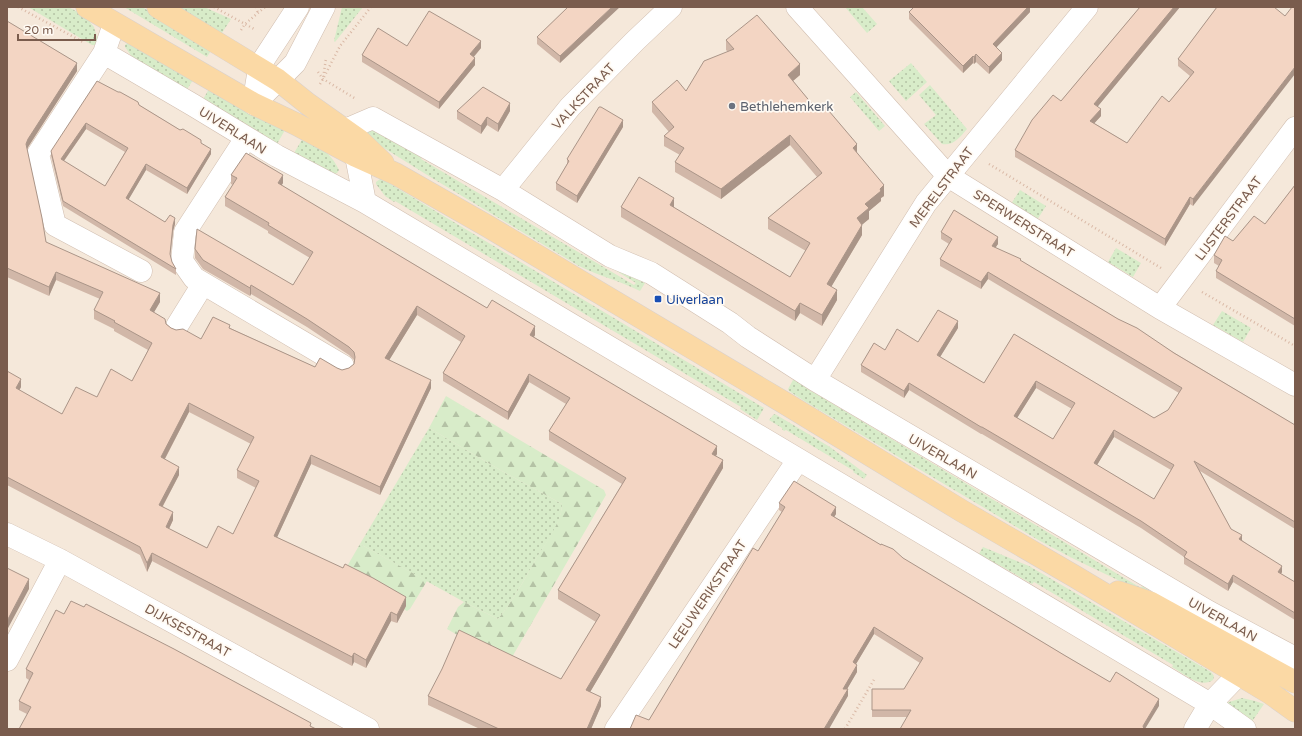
<svg xmlns="http://www.w3.org/2000/svg" width="1302" height="736" font-family="'Varela Round',sans-serif">
<defs>
<pattern id="grass-dots" width="8" height="8" patternUnits="userSpaceOnUse"><rect width="8" height="8" fill="#d8ecc9"/><path d="M2 2h.1M6 6h.1" fill="none" stroke="#b4c2a5" stroke-width="1.8" stroke-linecap="round"/></pattern>
<pattern id="forest-firs" width="22" height="20" patternUnits="userSpaceOnUse"><rect width="22" height="20" fill="#d8ecc9"/><path d="M5 1l3.5 6h-7zM16 11l3.5 6h-7z" fill="#b4c2a5"/></pattern>
</defs>
<rect width="100%" height="100%" fill="#fdf6ec"/>
<path fill="#f5e8da" d="M7,7H1295V729H7Z"/>
<path fill="url(#grass-dots)" d="M28,7L70,8L80,13L89,21L94,27L98,41L96,45H92Z
M124,7H142L212,49L207,57Z
M172,7H204L231,19L220,36Z
M342,7H363L335,42L334,41Z
M845,7H862L877,24L867,33Z
M129,42L193,80L186,91L132,57L125,47V45Z
M911,63L927,82L906,101L889,81Z
M930,85L967,129C960,137 954,146 942,144L924,124L936,115L919,95Z
M209,89L285,130L277,144L202,101Z
M856,92L885,126L879,131L850,97Z
M372,129L422,156L421,159L634,285L636,283L602,262L645,283L640,291C620,281 599,276 579,266L432,178L368,138L366,133Z
M303,138C320,148 330,151 339,170L337,173L335,174L294,153Z
M380,179H382L764,408L757,420L740,409L741,407L395,201L394,202L385,196L376,184V182Z
M1020,190L1046,206L1037,220L1011,204Z
M1116,248L1141,263L1133,277L1108,262Z
M1222,311L1251,328L1243,342L1213,325Z
M796,379L812,388L810,391L813,392L1141,588L1142,586L1149,590L1147,594L1074,559L1040,541L806,402L789,391L788,389L793,380Z
M775,414L830,447L867,475L864,479L853,472L854,471L786,430L784,431L782,429V428L769,420L773,415Z
M429,428L502,471L562,504C562,523 546,543 536,559C524,580 513,601 498,619L464,602L360,544Z
M983,547L1029,566L1211,672L1214,676L1213,680C1200,689 1183,673 1172,667L1173,665L1034,582L1032,584L1001,566L977,557Z
M1242,698L1255,701L1264,704L1251,723L1226,703Z"/>
<path fill="url(#forest-firs)" d="M446,396L604,490L606,495L508,664L447,629L458,607L464,602L498,619C513,601 524,580 536,559C545,544 562,522 562,504L502,471L429,428Z
M360,544L427,581L410,609L407,611L342,575Z"/>
<g fill="none" stroke-linecap="round" stroke-linejoin="round">
<g stroke="#d1beb0" stroke-width="23">
<path id="minor" d="M797,7L948,176L1160,308L1295,385
M114,24L104,53L38,154L55,225L141,271
M104,53L193,105L277,156L365,202L1210,704L1245,729
M256,87L259,69L262,62L298,7
M254,104L295,63L324,7
M345,130L373,118L503,190L610,256L651,273L730,323L748,337L815,380L1209,612L1295,658
M246,138L185,232L182,261L194,278L343,366
M356,156L365,202
M503,190L570,107L635,41L671,7
M1160,308L1295,128
M177,326L203,284
M815,380L926,203L1087,7
M7,534L60,560L368,729
M7,660L60,560
M616,729L798,460
M1195,729L1210,704L1238,675"/>
</g>
<g stroke="#dad1cd" stroke-width="23">
<path id="major" d="M87,7L254,104L296,124L356,156L396,174L489,227L788,405L962,511L1074,576L1270,693L1295,711
M158,7L278,80L308,104L359,140L383,163
M1118,592L1151,603L1295,682"/>
</g>
<path stroke="#d9b8a5" stroke-width="2.5" stroke-dasharray="1 3" stroke-linecap="butt" d="M18,7L83,42
M214,7L254,29
M256,7L258,13
M241,30L245,24L265,7
M318,72L323,79L356,99
M324,77L340,46L371,7
M320,84L323,79L326,58
M989,164L1161,268
M1202,292L1295,346
M845,729L875,678"/>
<use href="#minor" stroke="#fff" stroke-width="22"/>
<use href="#major" stroke="#fbd9a5" stroke-width="22"/>
</g>
<path fill="#d1b7a8" fill-rule="evenodd" d="M568,7L560,63L537,44V37Z
M1030,7V12L996,47L1002,60L989,74L976,62L974,64L973,63L963,73L909,19V12Z
M1140,7H1180L1097,107L1101,116L1094,123L1127,143L1169,102L1190,76L1178,66V59L1217,7L1193,206L1190,204L1165,246L1015,157V150L1061,101Z
M7,21L77,71L27,149L46,242L160,302L154,312L171,328L201,339L230,328L315,367L337,368L342,370L349,368L354,364V360L349,355L307,327L251,294L250,296L203,269L195,258V249L293,285L310,258L268,233V231L225,206V197L233,185L231,184V175L283,183L281,185L487,308L535,335L534,337L717,454L716,456L723,468L590,692L601,706L591,729H480L428,705V696L561,679L596,622L558,599V590L622,484L549,440V431L566,404L529,382L508,420L443,381V373L461,342L417,315L389,360L431,388L380,495L311,464L277,537L406,606L397,623L391,621L366,668L354,662L352,666L152,561L147,572L140,555L7,485V371L21,387L19,390L62,414L132,381L148,350L114,331V329L94,319V310L100,299L56,280L49,296L7,277ZM189,412L251,444L237,470V478L256,488L233,534L207,548L169,529L173,520L163,506L179,475L165,459Z
M726,40L800,75L793,81L817,110L857,153L884,196L881,198V201L869,211V219L862,224V235L831,287L837,300L822,326L800,313L795,321L621,217V207L674,208L790,277L806,251L768,229V218L817,177L790,145L721,199L675,172V162L680,155L664,146V136L669,132L652,112V102L686,91L728,52L726,50Z
M407,46L481,48L474,57L475,65L439,109L362,62V55Z
M118,92L201,143L211,154L187,194L146,170L128,200L165,222L175,224L173,231L170,256L172,262L176,269V275L63,206L51,156V151ZM86,129L125,152L105,186L64,161Z
M457,111H510L498,132L487,125L481,134L457,119Z
M623,127L577,203L556,190V183L567,164V159Z
M1295,185V326L1216,278V271L1219,266L1214,263V255L1233,241L1265,224Z
M941,232L998,244L995,247L1021,261L1295,425V529L1200,471L1231,529L1242,540L1282,572L1281,574L1295,582V620L1233,582L1228,591L1184,564V557L1141,528L982,434H981L909,390L904,398L861,372V365L885,350L918,342L958,328L940,357L984,383L1014,334L1154,418L1168,410L1179,393L988,279L981,289L940,266V259L949,244L941,239ZM1036,388L1072,409L1053,439L1017,418ZM1114,437L1171,470L1154,499L1097,465Z
M779,503L836,514L834,517L1064,655L1110,682L1159,706L907,717H872V689H904L920,663L874,634L856,664L857,672L847,689L848,696L649,720L758,551L782,512L779,510Z
M84,607L27,714L19,710V701L29,680L26,678V669L64,614Z"/>
<path fill="#aa9588" d="M612,7H620L560,63V56Z
M1028,7H1030V12L993,51V44Z
M1174,7H1180L1094,111V104Z
M481,41V48L470,61V54Z
M1002,53V60L989,74V67Z
M976,54V62L974,64V57Z
M973,56V63L963,73V66Z
M475,58V65L439,109V102Z
M77,63V71L28,147L26,152V144L28,139Z
M800,64V75L788,85V75Z
M1295,67V74L1193,206V199Z
M510,103V111L498,132V124Z
M1101,109V116L1090,128V121Z
M487,117V125L481,134V126Z
M623,120V127L577,203V196Z
M86,123V129L61,165V159Z
M790,135V145L721,199V189Z
M857,144V154L853,148Z
M211,149V154L187,194V188Z
M146,164V170L126,204V198Z
M283,175V183L278,192V183Z
M884,185V196L881,198V201L869,211V219L857,229V218L865,204Z
M1190,197V204L1165,246V239Z
M674,198V209L670,205Z
M175,218V224L173,231L170,260L173,225Z
M862,225V235L827,294V284Z
M998,237V244L992,253V246Z
M56,272V280L49,296V287Z
M988,272V279L981,289V282Z
M251,285V294L250,296V288Z
M837,290V300L822,326V315Z
M160,293V302L150,319V310Z
M800,303V313L795,321V311Z
M417,306V315L385,367V358Z
M958,321V328L937,362V355Z
M535,326V335L530,343V335Z
M529,374V382L508,420V412Z
M21,379V387L16,397V388Z
M431,380V388L380,495V487Z
M1036,381V388L1014,423V416Z
M909,383V390L904,398V391Z
M189,403V412L161,466V457Z
M1114,430V437L1094,470V463Z
M717,446V454L712,462V454Z
M311,455V464L274,544V536Z
M723,460V468L586,699V690Z
M179,467V475L159,513V505Z
M836,507V514L831,522V515Z
M173,512V520L166,535V527Z
M1242,535V542L1239,539Z
M152,553V561L147,572V563Z
M1282,566V572L1278,579V572Z
M1233,575V582L1228,591V584Z
M29,579V589L7,630V621Z
M406,597V606L397,623V615Z
M391,612V621L366,668V660Z
M874,627V634L853,669V662Z
M354,653V662L352,666V657Z
M857,665V672L843,696V689Z
M848,689V696L829,729H824Z
M601,697V706L591,729H587Z
M1159,699V706L1145,729H1143V726Z"/>
<path fill="#f3d5c3" stroke="#aa9588" fill-rule="evenodd" d="M568,7H612L560,56L537,37Z
M914,7H1028L993,44L1002,53L989,67L976,54L974,57L973,56L963,66L909,12Z
M1140,7H1174L1094,104L1101,109L1090,121L1127,143L1162,96L1169,102L1194,72L1178,59L1217,7H1274L1285,16L1292,7H1295V67L1193,199L1190,197L1165,239L1015,150L1032,120L1053,95L1061,101Z
M429,11L481,41L470,54L475,58L439,102L362,55L378,28L407,46Z
M757,15L800,64L788,75L817,110L823,104L857,144L853,148L884,185L880,189L881,191L865,204L869,208L857,218L862,225L827,284L837,290L822,315L800,303L795,311L621,207L639,177L674,198L670,205L790,277L810,243L768,218L822,173L790,135L721,189L675,162L684,148L664,136L674,127L652,102L677,80L686,91L704,61L734,49L726,40Z
M7,21L77,63L28,139L26,144L42,218L46,242L160,293L150,310L165,319L166,324L171,328L176,330L183,329L201,339L213,317L230,325L229,328L315,367L320,358L337,368L342,370L349,368L354,364L355,357L354,352L349,347L307,319L251,285L250,288L203,260L195,249L197,229L293,285L313,252L268,225L269,223L225,197L237,178L231,175L246,153L283,175L278,183L487,308L492,300L535,326L530,335L717,446L712,454L723,460L586,690L601,697L587,729H499L428,696L442,669L459,630L561,679L600,615L558,590L626,478L549,431L570,398L529,374L508,412L443,373L465,336L417,306L385,358L431,380L380,487L311,455L274,536L343,568L345,564L373,578L406,597L397,615L391,612L366,660L354,653L352,657L152,553L147,563L140,547L7,477V371L21,379L16,388L62,414L76,387L97,397L111,369L132,381L152,343L114,322L115,321L94,310L103,292L56,272L49,287L7,268ZM189,403L254,437L237,470L259,481L233,534L218,526L207,548L166,527L173,512L159,505L179,467L161,457Z
M97,81L118,92H120L138,102L139,105L180,130L183,129L201,140V143L211,149L187,188L146,164L126,198L165,222L170,215L175,218L173,225L170,254L172,262L176,269L63,201L51,151ZM86,123L128,148L105,186L61,159Z
M483,87L510,103L498,124L487,117L481,126L457,111Z
M599,107H601L623,120L577,196L556,183L569,161L567,159Z
M1295,185V319L1216,271L1222,260L1214,255L1225,236L1233,241L1254,216L1265,224Z
M954,210L998,237L992,246L1021,259L1020,260L1118,319L1137,328L1174,353L1295,425V522L1194,461L1231,529L1242,535L1239,539L1282,566L1278,572L1295,582V613L1233,575L1228,584L1184,557L1187,552L1141,521L982,427H981L909,383L904,391L861,365L874,343L885,350L897,329L918,342L938,310L958,321L937,355L984,383L1014,334L1154,418L1168,410L1182,388L988,272L981,282L940,259L952,239L941,232ZM1036,381L1075,403L1053,439L1014,416ZM1114,430L1174,465L1154,499L1094,463Z
M794,481L836,507L831,515L881,545V544L893,549L903,558L1064,655L1110,682L1116,672L1159,699L1143,726L1144,729H900L911,710H872V689H904L923,658L874,627L853,662L857,665L843,689H848L824,729H630L636,715L649,720L753,548L758,551L785,507L779,503Z
M7,568L29,579L7,621Z
M71,601L84,607L86,604L174,649L311,723L310,726L316,729H19L31,707L19,701L33,673L26,669L56,610L64,614Z"/>
<circle fill="#6b7280" stroke="#fffaf3" stroke-width="1.5" cx="732" cy="106" r="4"/>
<rect fill="#1a4fb4" stroke="#fffaf3" stroke-width="1.5" x="654" y="295" width="8" height="8" rx="2"/>
<g text-anchor="middle" stroke-width="3.5" stroke-linejoin="round" paint-order="stroke">
<g font-size="13" fill="#7a5c4d" stroke="#fffaf3">
<text transform="translate(583 96) rotate(-47)" y="5">VALKSTRAAT</text>
<text transform="translate(233 130) rotate(32)" y="5">UIVERLAAN</text>
<text transform="translate(941 187) rotate(-53)" y="5">MERELSTRAAT</text>
<text transform="translate(1228 218) rotate(-53)" y="5">LIJSTERSTRAAT</text>
<text transform="translate(1024 223) rotate(32)" y="5">SPERWERSTRAAT</text>
<text transform="translate(943 456) rotate(30)" y="5">UIVERLAAN</text>
<text transform="translate(707 594) rotate(-56)" y="5">LEEUWERIKSTRAAT</text>
<text transform="translate(1223 619) rotate(29)" y="5">UIVERLAAN</text>
<text transform="translate(188 630) rotate(29)" y="5">DIJKSESTRAAT</text>
</g>
<g font-size="13" fill="#5b616d" stroke="#fffaf3" text-anchor="start">
<text x="740" y="111">Bethlehemkerk</text>
</g>
<g font-size="13" fill="#164399" stroke="#fffaf3" text-anchor="start">
<text x="666" y="304">Uiverlaan</text>
</g>
</g>
<rect width="1302" height="736" fill="none" stroke="#7a5c4d" stroke-width="16"/>
<path d="M18 34v6h77v-6" fill="none" stroke="#7a5c4d" stroke-width="2"/>
<text x="24" y="34" font-size="12" fill="#7a5c4d" stroke="#fffaf3" stroke-width="3" paint-order="stroke">20 m</text>
</svg>
